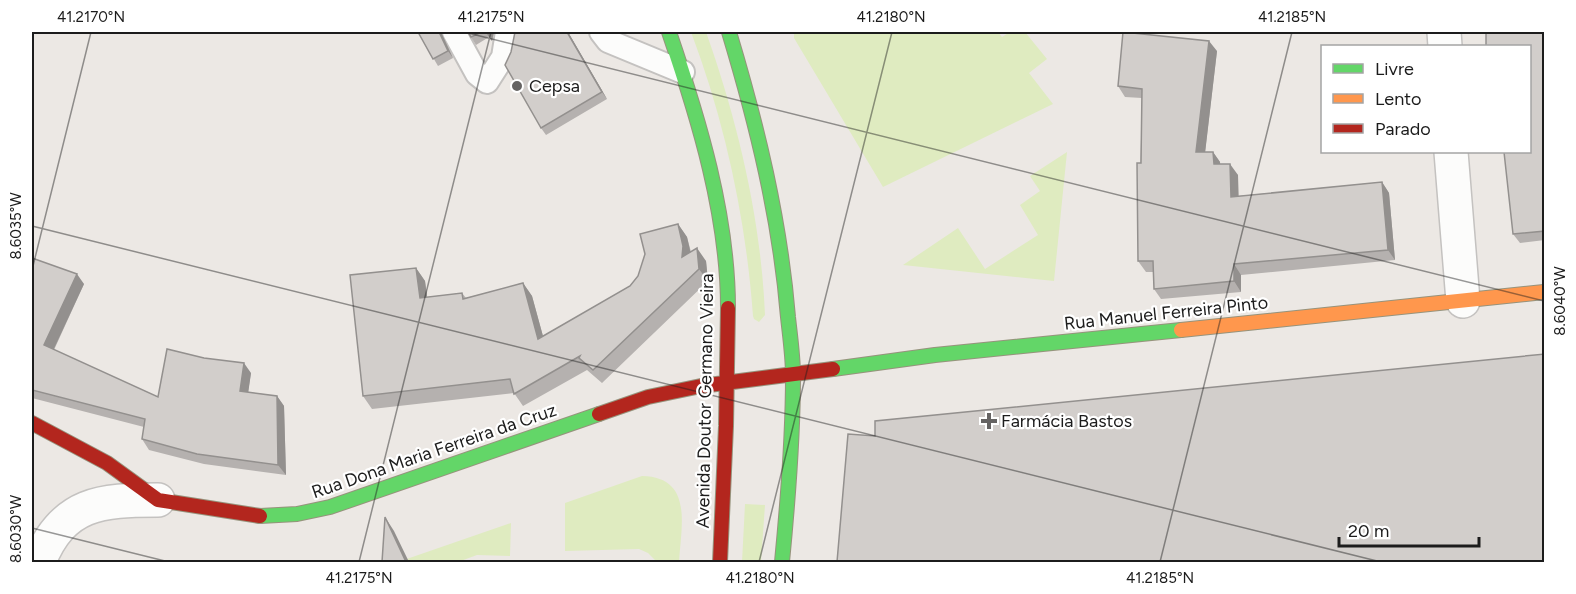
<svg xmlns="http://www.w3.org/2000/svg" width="1576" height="594" font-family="Figtree,sans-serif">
<rect width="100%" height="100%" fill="#ece8e4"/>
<path fill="#dfebc0" d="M691,32H706C738,122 761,219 765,315L759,322L754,319L753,316C746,219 725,122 691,32Z
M794,32H998L1002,37L1010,32H1025L1047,59L1029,73L1053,104L883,187L794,38Z
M1067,152L1054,281L903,265L958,228L985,269L1038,235L1020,205L1040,191L1030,176Z
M642,476C694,477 681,527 679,562H657L648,553L639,549L565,551V503Z
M745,504L765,505L761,562H742Z
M511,523L510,556L477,555L458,562H398Z"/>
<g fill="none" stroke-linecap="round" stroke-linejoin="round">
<g stroke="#c4c2c0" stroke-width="26">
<path id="lane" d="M454,32L477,74L487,82L503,57L507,32
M601,32L608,41L683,72"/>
</g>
<g stroke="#c4c2c0" stroke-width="36">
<path id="street" d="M1444,32L1445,46
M1451,152L1463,301
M39,562C63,502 101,500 158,500"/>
</g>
<g stroke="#96937c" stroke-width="16">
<path id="fast" d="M669,32C699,120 728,215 728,308
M729,32C757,125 780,219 788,317C790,336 793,356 793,376C793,438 788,500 782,562
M833,369L935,355L1181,330
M260,516L297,514L330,507L599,414"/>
</g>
<g stroke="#96937c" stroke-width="16">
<path id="slow" d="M1181,330L1544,292"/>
</g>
<g stroke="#96937c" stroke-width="16">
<path id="jam" d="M599,414L648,397L701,386L833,369
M32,423L107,463L158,500L260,516
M720,562L726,426L728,308"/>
</g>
<use href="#lane" stroke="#fcfcfb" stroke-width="22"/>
<use href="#street" stroke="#fcfcfb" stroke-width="33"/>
<use href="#fast" stroke="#63d668" stroke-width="14"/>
<use href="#slow" stroke="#ff974d" stroke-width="14"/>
<use href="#jam" stroke="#b3261e" stroke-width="14"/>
</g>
<path fill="#b5b1af" d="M418,32H441L453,58L438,66Z
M468,32H494L492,41L489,37L476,45Z
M568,32L607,99L546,135L541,128L511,52Z
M1545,32V240L1520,243L1513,234L1530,152Z
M1217,51L1205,152H1213L1220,162V164L1238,175V196L1382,182L1389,193L1395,260L1241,275V292L1161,299L1154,289V272H1146L1138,261L1142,98L1125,97L1118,86Z
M678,224L687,237L691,252L706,261L708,281L602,383L587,370L523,406L514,393L372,409L363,396L416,268L425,281L427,297L462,293L466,298L523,283L532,296L543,336L630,286Z
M32,258L84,284L54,350L158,397L251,373L248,392L277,396L284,406L286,475L204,464L149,450L142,439L144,427L32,398Z"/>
<path fill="#93908e" d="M439,32H441L453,58L448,51Z
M488,32H494L492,41L487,34Z
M567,32H568L607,99L602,92Z
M1209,41L1217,51L1204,162L1196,152Z
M1213,152L1220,162L1221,175L1214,164Z
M1230,164L1238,175L1239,207L1231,197Z
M1382,182L1389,193L1395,260L1388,250Z
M678,224L687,237L692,259L682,257Z
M697,248L706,261L708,281L699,269Z
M1234,264L1241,275V292L1234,281Z
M416,268L425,281L429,311L420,298Z
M77,274L84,284L51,355L44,345Z
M523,283L532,296L547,351L538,339Z
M244,363L251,373L247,401L240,391Z
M277,396L284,406L286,475L278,465Z
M385,517L394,531L409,562H406Z"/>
<path fill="#d2cecb" stroke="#93908e" stroke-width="1.5" d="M418,32H439L448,51L433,59Z
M468,32H482L471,37Z
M515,32H567L602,92L541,128L505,65L511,52Z
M1123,32L1209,41L1196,152H1213L1214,164H1230L1231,197L1382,182L1388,250L1234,264V281L1154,289L1153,261H1138L1137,163H1141L1142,89L1118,86Z
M1486,32H1545V231L1513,234L1504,152H1530V46H1486Z
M678,224L683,246L682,257L697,248L699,269L593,370L579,358L580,356L514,394L510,379L363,396L350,275L416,268L420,298L462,293L463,299L523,283L538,339L630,286L638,276L645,254L640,234Z
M32,258L77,274L44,345L158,397L167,349L204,358L244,363L240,391L277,396L278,465L197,454L142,439L145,419L32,390Z
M1545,354V562H837L848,434L875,436V421Z
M385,517L406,562H382Z"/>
<path fill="none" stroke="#1c1c1c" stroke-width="1.5" stroke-opacity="0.45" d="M464,32L1544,301M32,226L1381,562M32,270L91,32M32,528L169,562M359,562L491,32M759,562L892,32M1160,562L1292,32"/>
<g fill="#656362" stroke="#fff" stroke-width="2">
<circle cx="517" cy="86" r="6"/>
<path d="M986 412h6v6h6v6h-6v6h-6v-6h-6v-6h6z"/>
</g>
<g text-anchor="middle" stroke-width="4.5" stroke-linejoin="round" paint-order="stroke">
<g font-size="18" fill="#1c1c1c" stroke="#fff" text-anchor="start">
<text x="529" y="92">Cepsa</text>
<text x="1001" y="427">Farmácia Bastos</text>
</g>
<g font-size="18" fill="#1c1c1c" stroke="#fff">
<text transform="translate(1166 313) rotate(-6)" y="6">Rua Manuel Ferreira Pinto</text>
<text transform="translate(705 401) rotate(-89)" y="6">Avenida Doutor Germano Vieira</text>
<text transform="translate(434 451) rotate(-19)" y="6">Rua Dona Maria Ferreira da Cruz</text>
</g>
</g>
<rect width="1576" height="594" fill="none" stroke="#ffffff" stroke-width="66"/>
<rect x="1321" y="45" width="210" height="108" fill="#ffffff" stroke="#a4a4a4" stroke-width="1.5"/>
<rect x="1333" y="64" width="30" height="9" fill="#63d668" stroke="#a4a4a4" stroke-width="1.5"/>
<text x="1375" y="75" font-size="18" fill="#1c1c1c">Livre</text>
<rect x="1333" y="94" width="30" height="9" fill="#ff974d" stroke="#a4a4a4" stroke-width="1.5"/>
<text x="1375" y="105" font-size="18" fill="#1c1c1c">Lento</text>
<rect x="1333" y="124" width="30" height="9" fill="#b3261e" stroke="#a4a4a4" stroke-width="1.5"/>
<text x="1375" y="135" font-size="18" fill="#1c1c1c">Parado</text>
<path d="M1339 537v9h140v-9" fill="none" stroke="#1c1c1c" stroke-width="3"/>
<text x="1348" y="537" font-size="18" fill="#1c1c1c" stroke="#ffffff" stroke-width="4.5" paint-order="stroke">20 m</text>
<rect x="33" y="33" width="1510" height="528" fill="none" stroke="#1c1c1c" stroke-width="2"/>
<g font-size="15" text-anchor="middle" fill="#1c1c1c">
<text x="91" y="22">41.2170°N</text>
<text x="491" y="22">41.2175°N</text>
<text x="891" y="22">41.2180°N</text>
<text x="1292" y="22">41.2185°N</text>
<text transform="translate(16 226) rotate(-90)" y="5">8.6035°W</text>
<text transform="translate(1560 301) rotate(-90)" y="5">8.6040°W</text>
<text transform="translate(16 529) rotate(-90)" y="5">8.6030°W</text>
<text x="359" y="583">41.2175°N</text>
<text x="760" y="583">41.2180°N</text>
<text x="1160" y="583">41.2185°N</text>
</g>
</svg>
